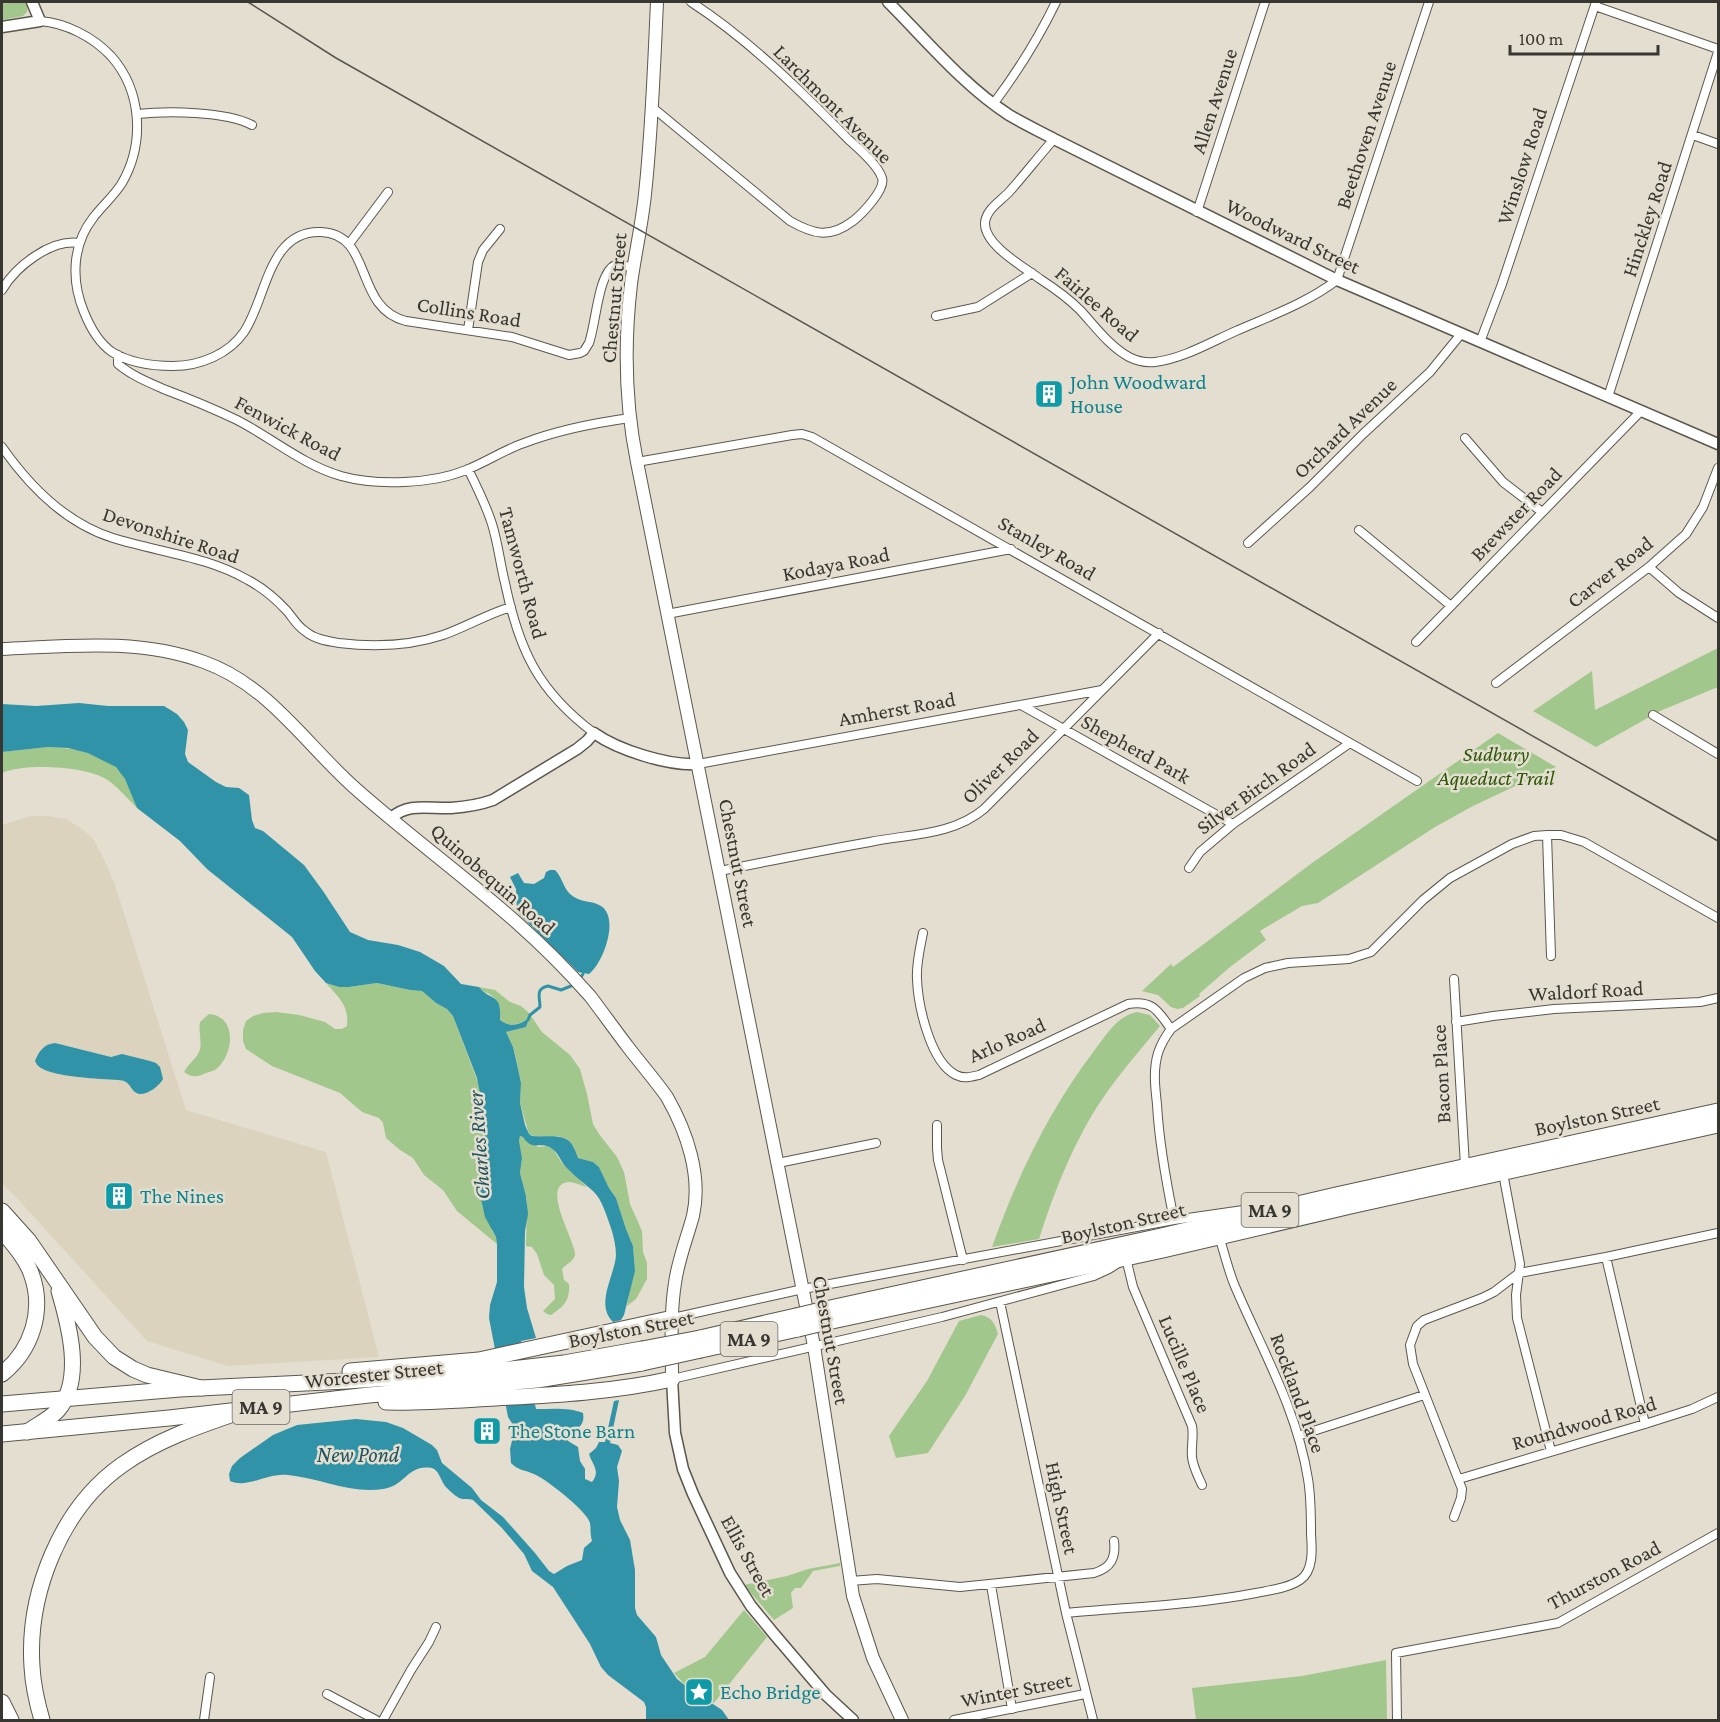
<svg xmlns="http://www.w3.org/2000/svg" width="1720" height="1722" font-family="'Crimson Pro',serif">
<rect width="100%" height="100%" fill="#e4ded0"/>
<path fill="#dbd3be" d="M31,816H48L66,819L82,829L94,840L103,857L115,885L186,1110L326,1152L379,1357L228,1366L147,1341L15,1196L2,1184V825Z"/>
<path fill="#a1c78c" d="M2,2H28L27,12L23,16L2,20Z
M1718,648V687L1660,711L1596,747L1533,711L1592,671L1595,710Z
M1498,733L1556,767L1473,806L1435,827L1318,903L1302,906L1260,931L1266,940L1230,967L1199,994L1200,996L1183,1008L1177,1009L1171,1007L1158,995L1142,991L1171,964L1173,967L1312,863Z
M48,747C71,748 97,751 115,766C126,776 132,795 137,808C129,800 115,784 106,779C84,766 25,763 2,773V752Z
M326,983L339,987H349L377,983L410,990L422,991L436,1003L447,1009L453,1016L479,1085L483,1108L492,1231L496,1237L497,1244L457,1211L443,1190L424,1175L413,1158L400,1150L386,1138L383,1123L379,1118L362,1112L340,1093L272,1066L246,1049L243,1041V1030L246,1021L253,1016L263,1013L276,1012L299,1015L325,1022L335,1029H342L347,1026C349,1005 339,998 326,983Z
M479,987L495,990L510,1002L521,1006L529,1013L542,1032L570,1055L580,1069L587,1094L593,1124L599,1134L617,1157L624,1172L630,1204L642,1231L643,1252L647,1263V1279L636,1299L627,1306L630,1289L635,1271L633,1246L626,1229L616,1198L609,1188L599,1167L593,1162L578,1158C576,1153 575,1148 572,1144C560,1129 543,1142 529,1134L520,1103L521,1083L516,1058L513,1047L506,1032L526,1027L528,1019C519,1025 509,1027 500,1020C501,1011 500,1001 492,996C487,992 483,992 479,987Z
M1137,1012L1150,1015L1160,1026C1136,1055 1111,1083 1092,1115C1069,1154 1053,1195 1039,1239L992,1247C1017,1177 1049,1110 1094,1051C1106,1035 1117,1016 1137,1012Z
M209,1014C238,1016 234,1056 215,1070C213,1071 209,1072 206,1073C198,1077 192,1078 184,1072C188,1064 196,1059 199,1052C203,1044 198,1032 200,1022Z
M522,1136L538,1147L547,1146L553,1149L562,1163L587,1187C582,1186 575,1182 569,1182C539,1184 576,1242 575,1255C574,1261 566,1264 562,1269L564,1280L569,1284C570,1301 564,1306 551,1315L547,1314L543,1311L555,1299L554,1285L544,1275L537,1254L532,1247L526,1246L527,1200L520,1173L522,1158L519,1140V1137Z
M981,1315C992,1317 995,1324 998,1334L965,1396L928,1453L896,1458L889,1436L927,1381L959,1321Z
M840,1563V1566L813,1571L801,1588H795L791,1593L793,1608L774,1620L744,1585L787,1576L808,1569Z
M744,1610L767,1637L714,1703L687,1687L674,1673L705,1657Z
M1386,1660L1387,1720H1196L1192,1688L1302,1676Z"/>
<path fill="#3193a7" d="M79,703L108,706H164L177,714L184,722L188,730L185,754L188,762L216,782L226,787L239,788L249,795L252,820L255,828L263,831L304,865L323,891L350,932L368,940L398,945L420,952L444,966L461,984L479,987C491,1002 502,992 500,1020C510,1028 520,1025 529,1018L526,1027L506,1032L513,1047L517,1064L521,1083L520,1103L525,1125L529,1134L532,1136C547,1138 567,1131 574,1148C576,1152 577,1155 578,1158L593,1162L599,1167L609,1188L616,1198L626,1229L633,1246L635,1271L624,1315L621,1320L613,1322C595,1304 614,1277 616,1256C616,1247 614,1237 611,1228C607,1217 602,1199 593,1191C583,1182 574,1176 565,1166C560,1160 558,1152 551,1148C539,1141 533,1152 523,1137L520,1136L519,1140L522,1158L520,1173L526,1196L528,1214L525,1231L524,1287L527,1308L536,1338L521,1341L536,1409C551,1409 569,1407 583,1413C586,1430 571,1427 568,1441L578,1447L580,1461L585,1469V1479L592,1482C601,1471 592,1464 589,1454L596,1448L599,1442H605L614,1401L619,1400L610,1443L618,1445L622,1451L617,1467L619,1481L617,1507L620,1520L630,1540L635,1570V1608L637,1615L656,1637L661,1655L677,1679L687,1687L722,1710L729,1720H646V1707L644,1702L608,1675L601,1667L590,1644L553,1587L532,1571L524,1554L502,1528L473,1500C468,1498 464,1500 459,1498C454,1495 449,1490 445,1486C441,1481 439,1470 432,1468C407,1464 406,1486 383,1489C350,1494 320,1478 288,1475C268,1472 248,1489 230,1481L229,1474L232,1466L240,1458L273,1435L297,1425L356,1419L386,1422L403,1428L432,1445L437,1450L442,1463L472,1488L481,1500L503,1517L535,1553L549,1571L554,1574L567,1566L582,1560L584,1548L592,1541C590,1533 591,1529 590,1523C588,1512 547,1480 536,1475C527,1470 518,1471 511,1463L510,1449L515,1428L508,1417L489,1318L490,1305L497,1282V1244L496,1237L485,1217L481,1199L480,1166L485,1137L483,1108L477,1078L453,1016L447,1009L436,1003L422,991L410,990L377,983L349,987H339L326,983L315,971L292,937L207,869L180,841L137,808L125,779L116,767L88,753L68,748L48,747L2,752V704L36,706Z
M550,870H555C562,877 563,887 570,894C579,903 592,900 601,906C620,918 603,964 589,974L578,972L517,912L516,889L510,877L518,873L524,883L534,884L544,878L546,872Z
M55,1043L111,1057L122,1054L150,1061L156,1063L160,1067L163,1079C159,1086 149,1094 140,1094C130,1093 132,1080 118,1080C101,1079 54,1077 41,1068C37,1065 37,1065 35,1061C39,1051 44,1044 55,1043Z"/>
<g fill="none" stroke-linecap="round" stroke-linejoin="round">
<path stroke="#3193a7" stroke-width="3" d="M581,977L583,974
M528,1020L530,1015L540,1007C540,997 535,989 548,986L561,990L571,986"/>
<g stroke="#5c574c" stroke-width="10">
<path id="minor" d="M1595,6L1718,49
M40,21C66,23 93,37 111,56C142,91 145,143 122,183C114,196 102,206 93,218C72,245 71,281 84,312C90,327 99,343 112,352C130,363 153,366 173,366C200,366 229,354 244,332C267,298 268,230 321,232C374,234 353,308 406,321L512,337L569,355L580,353L584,351L589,343C596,324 598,273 615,265L634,267
M994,103C1018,71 1039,37 1056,2
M652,107L790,221C813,234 829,239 853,221C862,214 886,189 882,178C878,165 859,149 849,140C801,91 748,39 691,2
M137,114C167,111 225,111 252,125
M1693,135L1718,144
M1054,139C1039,156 1025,174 1010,191C1001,201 986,209 985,223C984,245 1024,267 1040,279C1054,288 1068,298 1080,310C1095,326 1109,346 1129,357C1137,361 1146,363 1155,362C1182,359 1211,342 1236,331C1270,316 1307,303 1337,280L1429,2
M1197,212L1265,2
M349,244L388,192
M2,290C16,266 51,239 79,243
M936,316L978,307L1032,273
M468,330L478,262L483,250L500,229
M1480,342L1502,284L1596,2
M118,355V364C132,376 150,383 166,390C190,399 214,409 237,420C272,438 303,465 341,476C377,486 432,484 466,470C486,462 504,450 524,443C558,430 594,423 630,418
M1608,397L1718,52
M1465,438L1503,482L1542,512
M2,447C30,487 65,523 113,538C158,552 206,556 248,580C263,588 275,598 287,611C293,618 297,626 305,631C314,639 327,641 339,643C373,647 410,646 443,635C466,627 487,614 511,607
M637,462L792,435L802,434L812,437L1417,781
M468,469C477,487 486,505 492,524C498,543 500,563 505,583C519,650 538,691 594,733
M1359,530L1451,606
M1248,543L1310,487L1363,434L1430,372L1461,334
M1649,567L1679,593L1718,618
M667,614L1011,549
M1416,642L1641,411
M1496,683L1649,567L1686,534L1703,507L1718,468
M1021,705L1233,824
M1653,715L1718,754
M698,764L1102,690
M1547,835L1551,956
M1189,868L1200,852L1233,824L1350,743
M720,871C769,861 819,851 870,842C908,834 952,836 984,809L1159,633
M923,933C920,948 916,964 917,979C918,1005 930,1062 956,1075C964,1079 971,1077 979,1075L1128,1004C1153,1000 1158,1011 1171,1029
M1454,979L1465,1166
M1456,1022L1493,1016L1554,1009L1700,1002L1718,998
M937,1125V1148L938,1160L963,1260
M778,1163L876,1143
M1503,1173L1520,1264L1516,1295L1517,1318L1551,1451
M1174,1220C1166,1181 1159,1143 1157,1104C1155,1087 1153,1070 1158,1053C1161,1044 1165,1037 1171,1029L1244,978L1265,968L1288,963L1349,959L1371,952L1423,900L1450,878L1512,844L1534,836L1547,835H1561L1584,842L1718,918
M1606,1257L1645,1424
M1000,1302L1066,1613L1093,1720
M673,1318L803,1289L1174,1220L1250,1209
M672,1379L942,1317L1094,1276L1109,1269L1126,1258L1133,1287L1192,1426C1194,1436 1191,1446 1192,1457C1193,1467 1198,1476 1202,1485
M1298,1436L1424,1395
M1459,1479L1645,1424L1692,1409L1718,1397
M1454,1517L1461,1498L1462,1489L1413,1364L1410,1345L1417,1326L1424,1320L1482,1298L1494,1292L1519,1273L1606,1257L1718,1233
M850,1581L877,1579L960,1587L1094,1573C1111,1568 1116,1558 1114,1541
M991,1585L1012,1709
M1066,1613C1130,1607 1194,1605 1256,1593C1271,1590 1288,1588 1300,1580C1314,1571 1312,1548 1311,1534C1311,1515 1311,1497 1308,1479C1297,1409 1261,1348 1234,1284C1228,1269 1224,1252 1219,1236
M327,1694L376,1720
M204,1720L210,1677
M383,1720L411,1670L429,1642L436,1627
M954,1720L1085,1694
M1397,1720L1396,1653L1558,1623L1718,1533"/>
</g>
<g stroke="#5c574c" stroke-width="13">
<path id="tertiary" d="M888,2C926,40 964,86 1009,115C1024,124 1039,131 1054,139L1337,280L1718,444
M2,27L40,21L32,2
M391,818C409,802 429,809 451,808C465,807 479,805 493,800L577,749L587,741L594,733C618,750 668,766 698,764
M672,1379L675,1433L683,1469L693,1494L730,1573L751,1606L774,1634L826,1695L853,1720"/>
</g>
<g stroke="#5c574c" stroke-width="14">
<path id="secondary" d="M657,2C654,66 652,130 645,194C642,224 635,254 631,284C624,344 625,403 637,462L814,1346L853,1596L873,1658L902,1720
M2,649C69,646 139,638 204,662C269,685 306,745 356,789C408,835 464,876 516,922C542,945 567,970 590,996C603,1013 615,1030 628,1047C641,1064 655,1080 667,1097C687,1132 702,1176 693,1216C687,1238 678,1260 675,1283C670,1314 672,1347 672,1379"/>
</g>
<g stroke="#5c574c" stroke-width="17">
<path id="trunk" d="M821,1310L1161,1236L1336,1195L1718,1111
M823,1323L1163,1250L1355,1205L1718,1125
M700,1338L796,1316
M701,1350L798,1329
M350,1371L479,1360L673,1318
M386,1402C422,1403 459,1400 495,1398C555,1395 614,1392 672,1379
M2,1404L180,1389L347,1381L492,1371L564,1363L642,1349
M2,1434L169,1418L369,1395L537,1380L642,1363"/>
</g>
<g stroke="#5c574c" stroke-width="17">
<path id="motorway" d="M2,1211L29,1241L95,1337L114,1357L133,1369L147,1375L201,1388
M2,1231C13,1244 25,1257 31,1273C45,1310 32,1350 2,1374
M27,1432C37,1425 50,1419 58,1410C84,1380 69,1325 59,1291
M2,1702L11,1720
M42,1720C37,1703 33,1685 32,1667C27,1593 61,1508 122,1465C160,1438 204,1424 248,1409"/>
</g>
<use href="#minor" stroke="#fff" stroke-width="8"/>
<use href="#tertiary" stroke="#fff" stroke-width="10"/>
<use href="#secondary" stroke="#fff" stroke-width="12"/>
<use href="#trunk" stroke="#fff" stroke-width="15"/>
<use href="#motorway" stroke="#fff" stroke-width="15"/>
<path stroke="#58564e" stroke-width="1.5" d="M248,2L336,58L1718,841"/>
<g stroke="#5c574c" stroke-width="17" stroke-linecap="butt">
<path id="trunk-bridge" d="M796,1316L821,1310
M798,1329L823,1323
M642,1349L700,1338
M642,1363L701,1350"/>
</g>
<use href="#trunk-bridge" stroke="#fff" stroke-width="15"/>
</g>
<defs>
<g id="building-square" transform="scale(1.5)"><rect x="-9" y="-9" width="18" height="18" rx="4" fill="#0f9aa8" stroke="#e4ded0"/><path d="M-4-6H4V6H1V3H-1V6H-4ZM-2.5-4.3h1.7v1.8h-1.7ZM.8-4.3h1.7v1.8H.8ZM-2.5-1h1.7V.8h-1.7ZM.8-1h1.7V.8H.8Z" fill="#fff"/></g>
<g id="sight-square" transform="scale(1.5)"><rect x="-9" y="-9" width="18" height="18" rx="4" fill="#0f9aa8" stroke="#e4ded0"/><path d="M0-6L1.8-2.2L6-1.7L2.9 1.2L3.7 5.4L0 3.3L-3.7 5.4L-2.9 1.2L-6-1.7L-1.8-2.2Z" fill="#fff"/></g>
</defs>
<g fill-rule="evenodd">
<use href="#building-square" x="1049" y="394"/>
<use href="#building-square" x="119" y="1196"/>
<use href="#building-square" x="487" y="1431"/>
<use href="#sight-square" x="699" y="1692"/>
</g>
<g text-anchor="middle" stroke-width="5" stroke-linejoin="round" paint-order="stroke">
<g fill="#e4ded0" stroke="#6c6860" stroke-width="1.5">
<rect x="1241.5" y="1193" width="57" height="34" rx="4.5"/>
<rect x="720.5" y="1322" width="57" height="34" rx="4.5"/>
<rect x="232.5" y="1390" width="57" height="34" rx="4.5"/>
</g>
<g font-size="20" font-weight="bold" fill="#383630">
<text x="1270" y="1217">MA 9</text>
<text x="749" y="1346">MA 9</text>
<text x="261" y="1414">MA 9</text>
</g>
<g font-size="21" fill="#383630" stroke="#e4ded0">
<text transform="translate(1214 101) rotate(-72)" y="7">Allen Avenue</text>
<text transform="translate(833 104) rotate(45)" y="7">Larchmont Avenue</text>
<text transform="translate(1366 135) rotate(-72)" y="7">Beethoven Avenue</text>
<text transform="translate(1522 166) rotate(-72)" y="7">Winslow Road</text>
<text transform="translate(1647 219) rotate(-72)" y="7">Hinckley Road</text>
<text transform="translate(1293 236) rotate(26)" y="7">Woodward Street</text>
<text transform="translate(614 298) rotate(-85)" y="7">Chestnut Street</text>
<text transform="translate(1097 304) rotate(41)" y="7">Fairlee Road</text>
<text transform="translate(469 312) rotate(9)" y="7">Collins Road</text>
<text transform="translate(288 428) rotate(28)" y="7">Fenwick Road</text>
<text transform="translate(1345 428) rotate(-44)" y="7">Orchard Avenue</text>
<text transform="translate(1516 514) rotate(-46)" y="7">Brewster Road</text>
<text transform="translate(171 535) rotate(18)" y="7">Devonshire Road</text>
<text transform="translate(1047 548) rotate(30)" y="7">Stanley Road</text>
<text transform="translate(836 564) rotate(-11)" y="7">Kodaya Road</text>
<text transform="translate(1610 572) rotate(-38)" y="7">Carver Road</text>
<text transform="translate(523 573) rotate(75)" y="7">Tamworth Road</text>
<text transform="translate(897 709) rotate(-10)" y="7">Amherst Road</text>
<text transform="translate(1136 749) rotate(29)" y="7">Shepherd Park</text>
<text transform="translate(1000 766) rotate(-44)" y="7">Oliver Road</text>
<text transform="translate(1256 788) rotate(-36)" y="7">Silver Birch Road</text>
<text transform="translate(738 863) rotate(79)" y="7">Chestnut Street</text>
<text transform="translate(493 879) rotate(41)" y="7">Quinobequin Road</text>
<text transform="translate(1586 991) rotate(-3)" y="7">Waldorf Road</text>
<text transform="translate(1007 1040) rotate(-24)" y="7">Arlo Road</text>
<text transform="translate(1441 1074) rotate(-93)" y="7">Bacon Place</text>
<text transform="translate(1597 1116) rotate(-12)" y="7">Boylston Street</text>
<text transform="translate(1123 1223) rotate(-13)" y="7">Boylston Street</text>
<text transform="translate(631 1329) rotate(-11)" y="7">Boylston Street</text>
<text transform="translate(831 1340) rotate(80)" y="7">Chestnut Street</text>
<text transform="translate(1185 1364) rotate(67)" y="7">Lucille Place</text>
<text transform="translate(374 1374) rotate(-6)" y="7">Worcester Street</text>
<text transform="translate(1298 1393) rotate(70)" y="7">Rockland Place</text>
<text transform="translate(1584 1423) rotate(-16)" y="7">Roundwood Road</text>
<text transform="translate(1062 1508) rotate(78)" y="7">High Street</text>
<text transform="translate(748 1556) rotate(61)" y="7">Ellis Street</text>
<text transform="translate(1604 1575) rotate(-28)" y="7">Thurston Road</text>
<text transform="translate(1016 1690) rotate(-11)" y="7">Winter Street</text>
</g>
<g font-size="21" fill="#0d838f" stroke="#e4ded0" text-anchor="start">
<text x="1070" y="389">John Woodward<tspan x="1070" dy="24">House</tspan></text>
<text x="140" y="1203">The Nines</text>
<text x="508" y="1438">The Stone Barn</text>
<text x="720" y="1699">Echo Bridge</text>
</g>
<g font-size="21" font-style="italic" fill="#2d5906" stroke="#e4ded0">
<text x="1496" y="761">Sudbury<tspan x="1496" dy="24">Aqueduct Trail</tspan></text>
</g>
<g font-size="22" font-style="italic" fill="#1f545f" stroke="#e4ded0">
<text transform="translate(478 1145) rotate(-94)" y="8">Charles River</text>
<text x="358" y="1462">New Pond</text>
</g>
</g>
<rect width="1720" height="1722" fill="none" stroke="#383630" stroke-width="6"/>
<path d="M1510 45v9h148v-9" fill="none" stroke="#383630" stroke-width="3"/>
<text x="1519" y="45" font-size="18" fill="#383630" stroke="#e4ded0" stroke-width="4.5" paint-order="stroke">100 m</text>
</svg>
